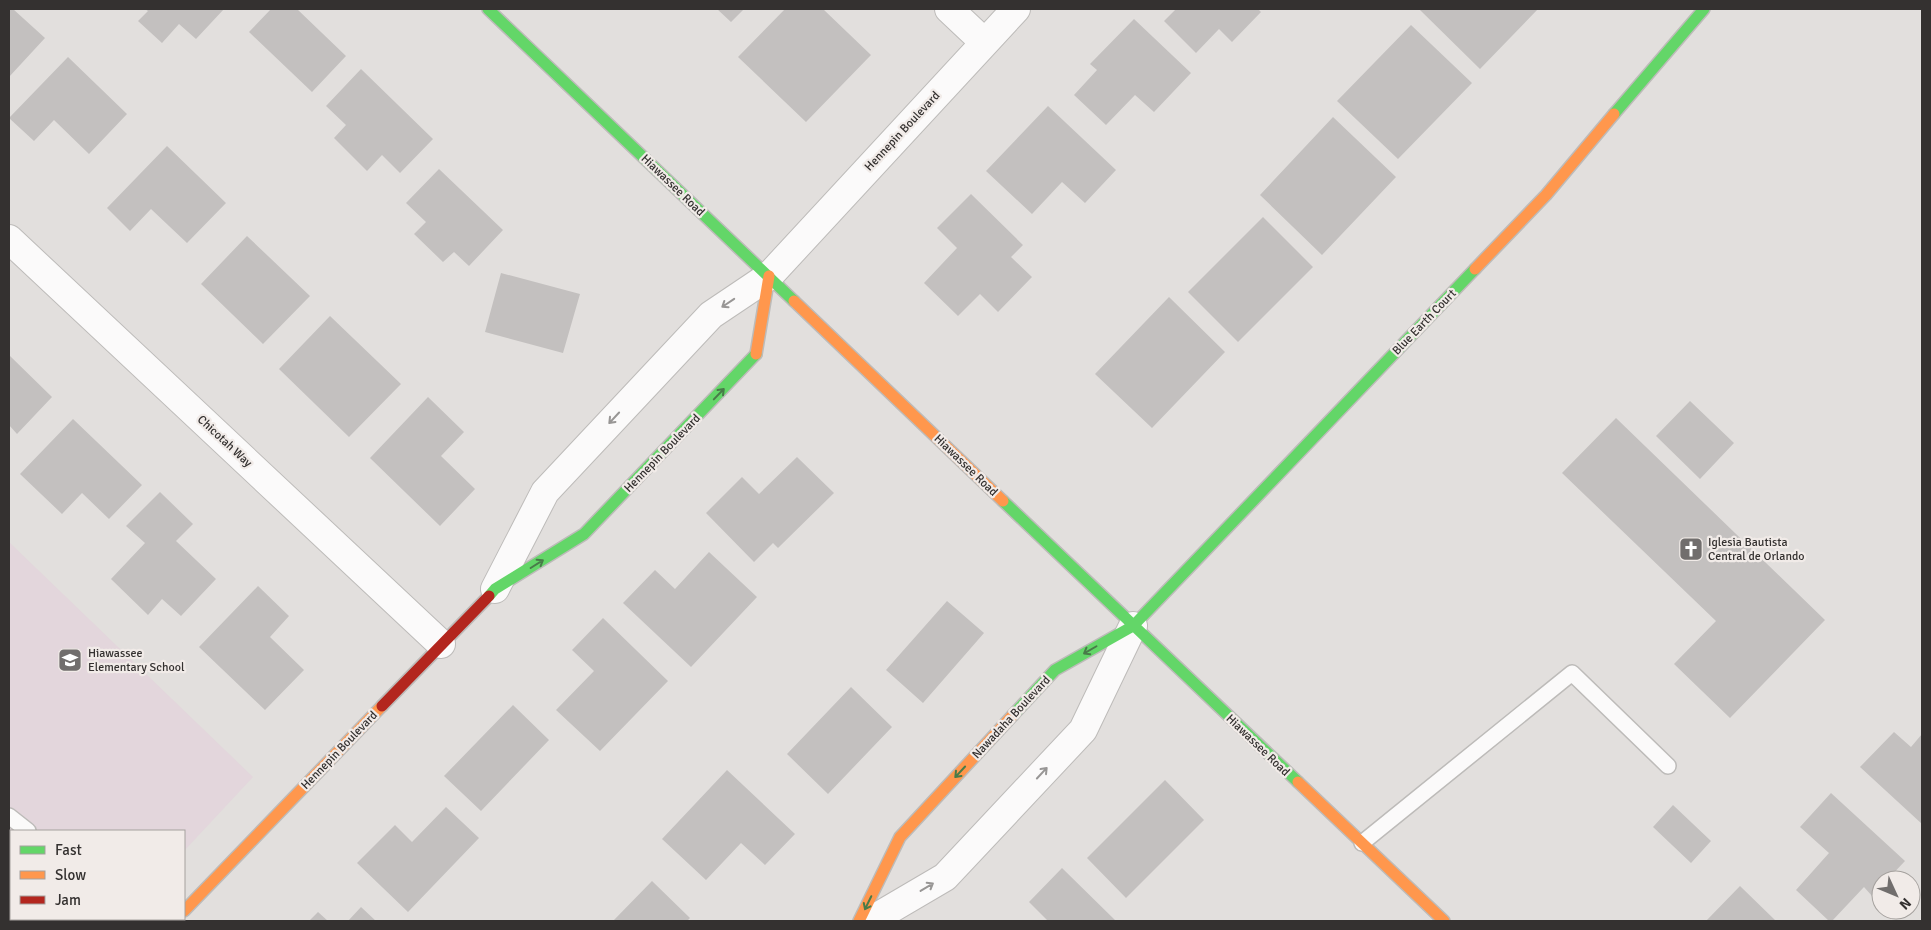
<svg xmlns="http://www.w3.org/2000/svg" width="1931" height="930" font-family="Signika,sans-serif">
<rect width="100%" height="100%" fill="#e2dfdd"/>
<path fill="#e3d6dc" d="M9,542L253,777L184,851V831H11V919H120L118,921H9Z"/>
<path fill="#c3c0bf" d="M9,9H13L45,38L9,77Z
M145,9H224L196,39L179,24L162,43L138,21L148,11Z
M271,9H297L346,56L312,92L249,32Z
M717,9H744L731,22Z
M785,9H823L871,55L806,122L738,57Z
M1176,9H1258L1261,12L1232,42L1219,29L1196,53L1164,21Z
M1421,9H1538L1480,69L1420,10Z
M1134,19L1191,73L1154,112L1135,95L1106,125L1074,95L1097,70L1090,64Z
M1411,25L1472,83L1398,159L1337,101Z
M68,57L127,114L89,154L54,120L34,141L9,118Z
M361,69L433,139L400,173L382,155L367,171L334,138L346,125L326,106Z
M1048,106L1116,170L1085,203L1062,182L1032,214L986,171Z
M1333,117L1396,177L1322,255L1260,195Z
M167,146L226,203L187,243L151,209L130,231L107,208Z
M439,169L503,230L469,266L454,252L443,262L414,234L426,222L406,203Z
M971,194L1023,245L1011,257L1032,277L998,312L980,294L958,316L924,283L957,248L937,228Z
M1263,217L1313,267L1238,342L1188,292Z
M247,236L310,296L263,344L201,284Z
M501,273L580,294L563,353L485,332Z
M1169,297L1225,352L1152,428L1095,374Z
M330,316L401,384L349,437L279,369Z
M9,355L52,397L17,434L9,425Z
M428,397L464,432L441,456L475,489L440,526L370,458Z
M1690,401L1734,443L1700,479L1656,436Z
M1616,418L1825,620L1730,718L1674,664L1716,621L1562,473Z
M73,419L142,485L109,519L82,493L62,514L20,474Z
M797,457L834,493L778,548L773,543L754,562L706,513L742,477L759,494Z
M160,492L193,524L176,541L216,579L181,616L162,599L148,615L111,579L145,543L126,526Z
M709,552L757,597L691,667L623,603L655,570L675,589Z
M258,586L289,616L270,637L304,670L265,710L199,647Z
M947,601L984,633L923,703L886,670Z
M603,618L668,681L600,751L556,710L594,671L572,650Z
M851,687L892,727L828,794L787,754Z
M513,705L549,740L481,811L444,776Z
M1894,732L1911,747L1922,734V824L1860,767Z
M727,770L795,834L765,865L741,843L706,880L662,839Z
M1165,780L1204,820L1126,898L1087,858Z
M1831,793L1905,861L1887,880H1881V886L1872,896L1864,887L1832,921H1829L1796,890L1829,853L1800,827Z
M1673,805L1711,841L1691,863L1653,827Z
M446,807L479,838L408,912L357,863L395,825L412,842Z
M1062,868L1116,921H1048L1029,902Z
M652,881L690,918L687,921H613Z
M1740,886L1776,921H1706Z
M361,907L376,921H348Z
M318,912L328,921H309Z"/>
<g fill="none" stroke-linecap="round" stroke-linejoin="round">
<g stroke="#bdbbb9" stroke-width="18">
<path id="lane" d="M9,816L28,831
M1362,843L1572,673L1668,766
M9,850L11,847
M166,919L169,921"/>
</g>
<g stroke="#bdbbb9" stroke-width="30">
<path id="street" d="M949,9L984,42
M9,239L441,644
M495,589L545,492L711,315L769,276L1016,9
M870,921L945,877L1083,730L1133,626"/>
</g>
<g stroke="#bdbbb9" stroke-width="14">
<path id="fast" d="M488,9L794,301
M1614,114L1704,9
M1003,501L1298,782
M489,596L495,589L584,534L756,354
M1013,715L1055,670L1133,626L1475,269"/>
</g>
<g stroke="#bdbbb9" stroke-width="14">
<path id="slow" d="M1475,269L1546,195L1614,114
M794,301L1003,501
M756,354L769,276
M1298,782L1444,921
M184,911L382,706
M859,921L900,837L1013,715"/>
</g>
<g stroke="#bdbbb9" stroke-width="14">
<path id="jam" d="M382,706L489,596"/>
</g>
<use href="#lane" stroke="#fbfafa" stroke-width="15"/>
<use href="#street" stroke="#fbfafa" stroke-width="28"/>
<use href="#fast" stroke="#63d668" stroke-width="11"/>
<use href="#slow" stroke="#ff974d" stroke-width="11"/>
<use href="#jam" stroke="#b3261e" stroke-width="11"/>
</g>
<defs><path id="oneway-shaft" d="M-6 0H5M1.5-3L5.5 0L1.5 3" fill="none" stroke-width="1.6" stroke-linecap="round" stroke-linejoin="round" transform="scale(1.25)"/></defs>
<g stroke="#989695">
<use href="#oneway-shaft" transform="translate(728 303) rotate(146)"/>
<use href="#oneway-shaft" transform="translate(614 418) rotate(133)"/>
<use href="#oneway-shaft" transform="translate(1042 773) rotate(-47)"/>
<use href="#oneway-shaft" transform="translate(927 887) rotate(-31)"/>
</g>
<g stroke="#497b49">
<use href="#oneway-shaft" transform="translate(719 394) rotate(-46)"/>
<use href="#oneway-shaft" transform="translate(537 564) rotate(-32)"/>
<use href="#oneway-shaft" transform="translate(1090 650) rotate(150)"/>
<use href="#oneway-shaft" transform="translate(960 772) rotate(133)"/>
<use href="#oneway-shaft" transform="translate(868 903) rotate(116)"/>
</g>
<defs>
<g id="church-square" transform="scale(1.25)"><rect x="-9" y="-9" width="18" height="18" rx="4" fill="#716e6d" stroke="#f1ebe8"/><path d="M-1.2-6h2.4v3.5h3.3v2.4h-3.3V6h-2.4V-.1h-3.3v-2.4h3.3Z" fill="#fff"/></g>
<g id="school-square" transform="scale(1.25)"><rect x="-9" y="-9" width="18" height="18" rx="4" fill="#716e6d" stroke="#f1ebe8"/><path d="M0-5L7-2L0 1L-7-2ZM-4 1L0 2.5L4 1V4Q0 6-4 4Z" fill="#fff"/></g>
</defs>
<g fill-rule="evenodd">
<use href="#church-square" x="1691" y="549"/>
<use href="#school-square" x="70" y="660"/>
</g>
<g text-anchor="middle" stroke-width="4.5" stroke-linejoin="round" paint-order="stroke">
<g font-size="12" fill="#343130" stroke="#f1ebe8">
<text transform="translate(902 131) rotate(-47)" y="4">Hennepin Boulevard</text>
<text transform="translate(673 185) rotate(44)" y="4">Hiawassee Road</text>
<text transform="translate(1424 322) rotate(-46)" y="4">Blue Earth Court</text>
<text transform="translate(225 441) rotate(43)" y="4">Chicotah Way</text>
<text transform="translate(662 453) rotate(-46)" y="4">Hennepin Boulevard</text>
<text transform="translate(966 465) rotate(44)" y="4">Hiawassee Road</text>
<text transform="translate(1011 717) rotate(-47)" y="4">Nawadaha Boulevard</text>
<text transform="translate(1258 745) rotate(44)" y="4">Hiawassee Road</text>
<text transform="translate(339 750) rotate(-46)" y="4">Hennepin Boulevard</text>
</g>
<g font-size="12" fill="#343130" stroke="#f1ebe8" text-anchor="start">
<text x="1708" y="546">Iglesia Bautista<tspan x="1708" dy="14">Central de Orlando</tspan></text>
<text x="88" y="657">Hiawassee<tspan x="88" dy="14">Elementary School</tspan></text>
</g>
</g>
<rect width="1931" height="930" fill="none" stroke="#343130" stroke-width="20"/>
<rect x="10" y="830" width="175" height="90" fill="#f1ebe8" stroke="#a5a19e"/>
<rect x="20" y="846" width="25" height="8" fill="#63d668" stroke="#a5a19e"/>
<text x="55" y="855" font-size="15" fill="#343130">Fast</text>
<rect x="20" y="871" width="25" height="8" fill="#ff974d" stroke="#a5a19e"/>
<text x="55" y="880" font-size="15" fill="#343130">Slow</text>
<rect x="20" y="896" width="25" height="8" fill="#b3261e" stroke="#a5a19e"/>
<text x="55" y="905" font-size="15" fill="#343130">Jam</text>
<g transform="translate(1896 895) rotate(134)"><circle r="24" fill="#f1ebe8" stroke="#a5a19e"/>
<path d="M0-4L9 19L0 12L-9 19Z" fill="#716e6d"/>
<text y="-8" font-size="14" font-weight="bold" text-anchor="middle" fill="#343130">N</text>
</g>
</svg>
